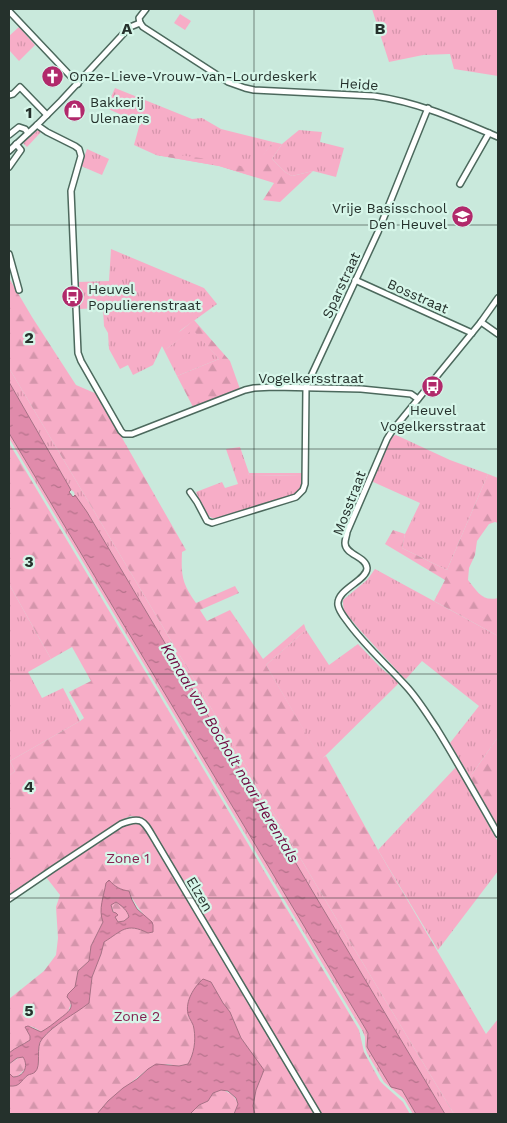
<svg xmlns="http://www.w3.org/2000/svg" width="507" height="1123" viewBox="0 0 507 1123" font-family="'Work Sans',sans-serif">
<defs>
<pattern id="grass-tufts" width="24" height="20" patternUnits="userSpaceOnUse" patternTransform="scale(1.25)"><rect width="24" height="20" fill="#f7adc7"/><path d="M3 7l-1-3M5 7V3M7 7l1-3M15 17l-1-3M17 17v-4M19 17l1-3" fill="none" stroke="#d495ab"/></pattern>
<pattern id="forest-firs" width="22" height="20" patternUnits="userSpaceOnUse" patternTransform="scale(1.25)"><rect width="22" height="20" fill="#f7adc7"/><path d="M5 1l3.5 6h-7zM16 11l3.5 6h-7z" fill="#d495ab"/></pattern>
<pattern id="water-ripples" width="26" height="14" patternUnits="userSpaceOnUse" patternTransform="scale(1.25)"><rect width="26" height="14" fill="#e08bab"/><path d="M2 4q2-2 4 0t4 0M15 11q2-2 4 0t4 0" fill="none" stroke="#b5728b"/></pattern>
</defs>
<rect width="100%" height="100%" fill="#c9e9dc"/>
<g fill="url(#grass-tufts)">
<path d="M 372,9 L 498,9 L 498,76 L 454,69 L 450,54 L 423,55 L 389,62 Z"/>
<path d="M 19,27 L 35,45 L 19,61 L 9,50 L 9,36 Z"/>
<path d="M 115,88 L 192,119 L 202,118 L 221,129 L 273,142 L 249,175 L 219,166 L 156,155 L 134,145 L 140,123 L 106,108 Z"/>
<path d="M 38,130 L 41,132 L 27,147 L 23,143 Z"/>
<path d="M 299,130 L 322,132 L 320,142 L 344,148 L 336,177 L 313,171 L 292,176 L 285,172 L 272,159 L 282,144 Z"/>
<path d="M 87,149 L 109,159 L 102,175 L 81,166 Z"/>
<path d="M 111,249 L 204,288 L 217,304 L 181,330 L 166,349 L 193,329 L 219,359 L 177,376 L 162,346 L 153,365 L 133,375 L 128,365 L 120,369 L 109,349 L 108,333 L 104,326 L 103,308 L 79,309 L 78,282 L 109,281 Z"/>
<path d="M 9,368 L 352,945 L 454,1114 L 445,1114 L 87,512 L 75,496 L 74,492 L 71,490 L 9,382 Z"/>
<path d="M 9,433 L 368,1033 L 367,1047 L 402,1090 L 416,1114 L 413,1114 L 404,1099 L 384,1082 L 367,1053 L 365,1046 L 365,1037 L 362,1030 L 9,438 Z"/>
<path d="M 396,435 L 450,460 L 488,474 L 447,570 L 402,548 L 405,534 L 420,503 L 371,481 L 388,443 L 391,437 Z"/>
<path d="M 240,447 L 249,473 L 248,475 L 302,476 C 301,487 301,491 290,496 L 219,518 C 204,521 201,503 196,492 L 222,482 L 225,488 L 238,484 L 226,449 Z"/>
<path d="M 375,569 L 498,636 L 498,737 L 470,777 L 450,743 L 479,706 L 422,661 L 406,679 L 404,678 L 359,629 L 344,611 L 343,604 L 343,600 L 367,580 Z"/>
<path d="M 9,584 L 51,659 L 28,672 L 42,698 L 63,688 L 80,721 L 10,761 L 15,771 L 9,776 Z"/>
<path d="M 306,630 L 329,665 L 358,644 L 381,668 L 399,683 L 321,760 L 266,665 Z"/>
<path d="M 456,767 L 498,842 L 498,871 L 438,950 L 378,850 Z"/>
</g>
<g fill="url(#forest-firs)">
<path d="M 273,142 L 282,144 L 272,159 L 285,172 L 292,176 L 313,171 L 280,202 L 263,200 L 274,183 L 219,166 L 156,155 L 157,152 L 222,161 L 252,169 Z"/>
<path d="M 9,278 L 32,317 L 76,385 L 97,394 L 186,550 L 182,552 C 181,576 182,583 196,603 L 235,586 L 239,593 L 200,610 L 207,621 L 230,610 L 263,659 L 304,624 L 306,630 L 266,665 L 321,759 L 326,756 L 378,850 L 486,1034 L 498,1019 L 498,1114 L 454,1114 L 352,945 L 9,368 Z"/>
<path d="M 194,320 L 230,361 L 240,389 L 193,407 L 177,376 L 219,359 L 193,330 L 166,349 L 162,346 Z"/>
<path d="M 9,443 L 359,1030 L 364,1052 L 380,1081 L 385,1086 L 403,1102 L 410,1114 L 321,1114 L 144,819 L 131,816 L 123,819 L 9,896 L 9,776 L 15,771 L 10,761 L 80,721 L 84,718 L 69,692 L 91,681 L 72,647 L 51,659 L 9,584 Z"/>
<path d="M 249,473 L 302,473 L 302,476 L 248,475 Z"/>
<path d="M 488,474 L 498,478 L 498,523 L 495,522 L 489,524 L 477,541 L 475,555 L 469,568 L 468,580 C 477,591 482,602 498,598 L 498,636 L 434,601 L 445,580 L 385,544 L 393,530 L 405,534 L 402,548 L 447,570 Z"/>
<path d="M 498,737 L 498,828 L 470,777 Z"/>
<path d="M 133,821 L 140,823 L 145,830 L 315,1114 L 255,1114 L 253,1106 L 256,1090 L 264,1070 L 241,1038 L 230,1012 L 223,1003 L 211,982 L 188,1016 C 190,1019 193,1023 194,1027 C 197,1039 194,1055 188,1064 L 179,1066 L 167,1064 L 148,1069 L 108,1101 L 97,1114 L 9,1114 L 9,1086 C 18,1087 22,1080 28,1075 C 31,1073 35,1073 37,1068 C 41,1060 36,1047 42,1039 C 55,1024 74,1014 89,1003 L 92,977 L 101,954 L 103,942 C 122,931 126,922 148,933 L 153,932 L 153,925 C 143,913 135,906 129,891 L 123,890 L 113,885 L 105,887 L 106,890 L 103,895 L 103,922 L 91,946 L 89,961 L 78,971 L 75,987 L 68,994 L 71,1003 L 68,1012 L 55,1023 L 41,1032 C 36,1028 31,1025 25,1027 L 30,1036 L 30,1040 C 23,1045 16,1047 9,1053 L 9,999 L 44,971 L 56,955 L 58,938 L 56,907 L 60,895 L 46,877 L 123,826 Z"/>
<path d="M 116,902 C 121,905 128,911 129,917 L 124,921 L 117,922 L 111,904 Z"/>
<path d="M 20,1057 L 23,1057 L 26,1061 L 25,1069 L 18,1076 L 13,1077 L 9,1073 L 9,1064 Z"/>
<path d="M 221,1090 C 230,1092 235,1096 238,1104 L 234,1113 L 235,1114 L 190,1114 L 199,1105 L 208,1101 L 213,1093 Z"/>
</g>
<path fill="#f7adc7" d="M 180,14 L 191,21 L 185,30 L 174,23 Z"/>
<g fill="url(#water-ripples)" stroke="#a87085" fill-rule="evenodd">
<path d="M 9,382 L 71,490 L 69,492 L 73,497 L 75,495 L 87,512 L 445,1114 L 416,1114 L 402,1090 L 391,1087 L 367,1047 L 368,1033 L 9,433 Z"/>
<path d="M 109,880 C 115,887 121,890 129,891 L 132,900 L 137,909 L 152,922 L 153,925 L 153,932 L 148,933 C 126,922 122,931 104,942 L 101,954 L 92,977 L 89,1003 C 74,1015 54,1024 42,1039 C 35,1047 42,1066 35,1072 C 33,1074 30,1074 28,1075 C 20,1081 21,1087 9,1086 L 9,1073 L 13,1077 C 24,1077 29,1066 23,1057 L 17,1058 L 9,1064 L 9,1053 C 16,1047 23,1045 30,1040 L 30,1036 L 25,1027 L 28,1026 L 41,1032 C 48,1028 53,1024 58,1020 C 65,1014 78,1008 67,997 L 68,994 L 75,987 L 78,971 L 89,961 L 91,946 L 103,922 C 98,909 104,896 106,883 ZM 116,902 C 121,905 128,911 129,917 L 124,921 L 118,922 L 115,917 L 118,915 L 116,913 L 113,912 L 111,905 Z"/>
<path d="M 203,979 L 211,982 L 223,1003 L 230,1012 L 241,1038 L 264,1070 L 256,1090 L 253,1106 L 255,1114 L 234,1114 L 238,1104 L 236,1098 L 228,1091 L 221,1090 L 213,1093 L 208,1101 L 199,1105 L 190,1114 L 97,1114 L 108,1101 L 123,1088 L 137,1079 L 148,1069 L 156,1064 L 179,1066 L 188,1064 C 194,1054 196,1041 194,1029 C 194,1024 189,1019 188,1014 C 185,1001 194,987 203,979 Z"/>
</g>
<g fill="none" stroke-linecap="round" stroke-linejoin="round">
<defs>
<g id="minor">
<path d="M 9,11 L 78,84"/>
<path d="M 140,23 L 143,27 L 228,82 L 245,88 L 254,90 L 374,96 C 418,102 458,120 498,137"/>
<path d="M 140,23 L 139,18 L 146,9"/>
<path d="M 9,95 L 13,94 L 20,87 L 47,115"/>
<path d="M 37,125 L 47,132 L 75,146 L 79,149 L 81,156 L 71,191 L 78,353 L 81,361 L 121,431 L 124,434 L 132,434 L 245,390 L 254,388 L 274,387 L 361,389 L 411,394 L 418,399"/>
<path d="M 9,135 L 19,127 L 25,129 L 28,133"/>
<path d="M 9,151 L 37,125 L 61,101 L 125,32 L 130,27 L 140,23"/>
<path d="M 9,167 L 21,150 L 16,144"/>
<path d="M 460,184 L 489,133"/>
<path d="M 9,254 L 19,290"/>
<path d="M 355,280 L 472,333"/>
<path d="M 498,298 L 481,322 L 392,431 L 387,439 L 347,532 C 347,535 345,539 345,543 C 345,555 366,556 367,568 C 367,581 336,589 338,605 C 339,611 344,617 347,621 C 364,645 386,664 406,686 C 418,699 427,714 437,729 C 458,763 478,799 498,834"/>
<path d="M 481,322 L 498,334"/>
<path d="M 190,492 L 197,502 L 207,521 L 212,523 L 296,497 L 303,490 L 305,484 L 306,387 L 378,232 L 428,108"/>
<path d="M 9,899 L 53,869 L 121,824 C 143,815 144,822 155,840 L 318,1114"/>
</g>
</defs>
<use href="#minor" stroke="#4c695d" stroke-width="8"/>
<use href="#minor" stroke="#fff" stroke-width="5"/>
</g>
<path fill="none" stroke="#25312c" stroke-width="1" stroke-opacity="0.55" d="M 254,9 L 254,1114M 9,225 L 498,225M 9,449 L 498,449M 9,674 L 498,674M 9,898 L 498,898"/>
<defs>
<symbol id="church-disc" viewBox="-11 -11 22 22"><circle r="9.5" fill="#b1296b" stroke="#d6f6e9"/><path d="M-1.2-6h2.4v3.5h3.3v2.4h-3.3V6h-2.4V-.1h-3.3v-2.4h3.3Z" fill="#fff"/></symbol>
<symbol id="shop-disc" viewBox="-11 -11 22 22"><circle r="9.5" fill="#b1296b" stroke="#d6f6e9"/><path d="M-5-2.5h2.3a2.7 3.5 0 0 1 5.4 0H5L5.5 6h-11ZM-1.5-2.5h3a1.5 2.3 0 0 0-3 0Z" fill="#fff"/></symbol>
<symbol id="school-disc" viewBox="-11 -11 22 22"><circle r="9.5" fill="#b1296b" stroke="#d6f6e9"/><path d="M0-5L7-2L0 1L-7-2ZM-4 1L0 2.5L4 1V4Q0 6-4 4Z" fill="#fff"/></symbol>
<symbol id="bus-disc" viewBox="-11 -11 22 22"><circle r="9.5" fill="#b1296b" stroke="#d6f6e9"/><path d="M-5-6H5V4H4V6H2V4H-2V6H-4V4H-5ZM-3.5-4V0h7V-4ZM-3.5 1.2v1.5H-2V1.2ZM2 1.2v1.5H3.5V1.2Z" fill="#fff"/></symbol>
</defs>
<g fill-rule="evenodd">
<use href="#church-disc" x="40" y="64" width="25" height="25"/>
<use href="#shop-disc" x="62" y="98" width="25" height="25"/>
<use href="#school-disc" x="450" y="204" width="25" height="25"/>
<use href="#bus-disc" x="60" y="284" width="25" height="25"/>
<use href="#bus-disc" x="420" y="374" width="25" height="25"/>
</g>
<g text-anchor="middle" stroke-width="4.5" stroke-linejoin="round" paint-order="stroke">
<g font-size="14" fill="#25312c" stroke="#d6f6e9" text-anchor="start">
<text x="69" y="81">Onze-Lieve-Vrouw-van-Lourdeskerk</text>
<text x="90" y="107">Bakkerij<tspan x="90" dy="16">Ulenaers</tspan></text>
<text x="447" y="213" text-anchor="end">Vrije Basisschool<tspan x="447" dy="16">Den Heuvel</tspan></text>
<text x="88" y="294">Heuvel<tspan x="88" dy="16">Populierenstraat</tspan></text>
<text x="433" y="415" text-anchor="middle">Heuvel<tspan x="433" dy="16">Vogelkersstraat</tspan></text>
</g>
<g font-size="14" fill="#25312c" stroke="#d6f6e9">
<text transform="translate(359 84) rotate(4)" y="5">Heide</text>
<text transform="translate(341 285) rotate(-65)" y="5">Sparstraat</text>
<text transform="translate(418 296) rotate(24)" y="5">Bosstraat</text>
<text x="311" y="383">Vogelkersstraat</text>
<text transform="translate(349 503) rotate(-69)" y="5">Mosstraat</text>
<text transform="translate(200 894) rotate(59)" y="5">Elzen</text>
</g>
<g font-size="14" fill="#831f4f" stroke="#d6f6e9">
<text x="128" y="863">Zone 1</text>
<text x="137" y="1021">Zone 2</text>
</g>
<g font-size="15" font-style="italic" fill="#6e053e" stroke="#d6f6e9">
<text transform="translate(230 753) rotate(59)" y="5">Kanaal van Bocholt naar Herentals</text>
</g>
</g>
<g font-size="16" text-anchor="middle" font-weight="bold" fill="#25312c" stroke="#d6f6e9" stroke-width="4.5" stroke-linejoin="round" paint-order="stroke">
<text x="127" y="34">A</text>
<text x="380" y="34">B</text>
<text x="29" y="118">1</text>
<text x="29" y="343">2</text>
<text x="29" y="567">3</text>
<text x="29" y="792">4</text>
<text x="29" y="1016">5</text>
</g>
<rect width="507" height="1123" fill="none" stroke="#25312c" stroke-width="20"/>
</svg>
